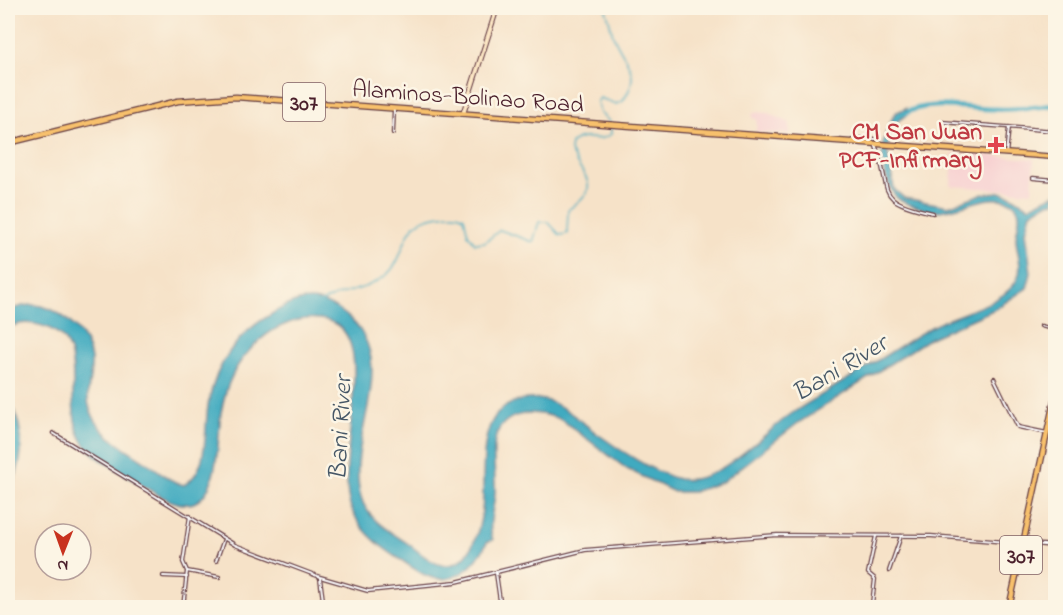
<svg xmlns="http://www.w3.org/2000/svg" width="1063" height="615" viewBox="0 0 1063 615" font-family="'Indie Flower',sans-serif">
<rect width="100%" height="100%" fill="#fcf5e5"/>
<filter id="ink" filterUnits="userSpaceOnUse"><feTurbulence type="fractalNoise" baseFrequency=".0167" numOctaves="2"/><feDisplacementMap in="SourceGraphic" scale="12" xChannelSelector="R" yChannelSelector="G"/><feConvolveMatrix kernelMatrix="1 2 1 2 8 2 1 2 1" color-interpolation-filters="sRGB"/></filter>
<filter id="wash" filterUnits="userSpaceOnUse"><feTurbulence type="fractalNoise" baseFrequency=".008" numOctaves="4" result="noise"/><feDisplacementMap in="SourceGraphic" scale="24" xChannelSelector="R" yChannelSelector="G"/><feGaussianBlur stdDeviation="1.35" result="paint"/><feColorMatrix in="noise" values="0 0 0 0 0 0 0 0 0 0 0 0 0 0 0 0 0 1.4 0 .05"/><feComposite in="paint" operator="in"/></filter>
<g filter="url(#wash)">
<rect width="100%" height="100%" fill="#f6e2c8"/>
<g fill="#f7cfd0">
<path d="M 753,112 L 768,113 L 790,123 L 790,134 L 756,132 L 757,119 L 752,118 Z"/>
<path d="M 953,153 L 1034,159 L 1032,192 L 951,186 Z"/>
</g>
<g fill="#40aac0" stroke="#456476" stroke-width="1.5">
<path d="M 906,108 L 909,113 L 895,123 L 887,149 L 894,189 L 904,198 L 948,206 L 982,194 L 1000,192 L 1012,196 L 1029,207 L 1055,194 L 1055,202 L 1047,203 L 1031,213 L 1026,231 L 1031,273 L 1027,288 L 995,309 L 930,338 L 798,423 L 722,482 L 693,492 L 674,492 L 627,469 L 562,420 C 534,408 497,410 494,447 C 493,463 496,478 495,494 C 494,508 487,527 493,540 L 487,542 C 477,565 455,587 427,576 C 418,572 409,565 401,560 C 380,547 360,531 351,508 C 334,463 376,350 337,325 C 321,315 300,318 284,325 C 261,334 238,359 229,383 C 225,392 223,403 221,413 C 217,440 221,518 174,502 C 155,496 118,470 100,459 C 44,421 103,345 43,326 C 31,322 19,322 8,328 L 8,310 C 16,308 25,304 34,305 C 60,307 87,333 91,359 C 93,376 84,393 90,409 C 100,437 127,448 149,464 C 161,472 170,482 184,485 C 211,469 203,427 209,400 C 217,363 237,334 270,315 C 281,308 294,300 308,300 C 321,299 336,307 346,315 C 404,362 344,438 361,497 C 367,519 389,531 407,543 C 416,549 430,563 442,565 C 475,569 483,517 483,494 C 484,461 478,412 518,401 C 553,391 574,417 599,435 C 618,449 656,474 679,479 C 718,486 762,434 791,414 C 807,403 825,393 841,383 C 872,365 902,344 933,326 C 957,312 1007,305 1018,277 C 1023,264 1016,251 1016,237 C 1017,227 1023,213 1015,205 C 996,187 956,213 934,211 C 929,211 923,209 918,207 C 897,202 892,196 886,176 C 878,148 883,138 895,113 Z"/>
<path d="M 8,395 C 20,419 26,445 17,472 C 14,482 9,493 8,503 Z"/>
</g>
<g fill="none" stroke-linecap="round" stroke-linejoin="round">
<path stroke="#40aac0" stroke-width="1.5" d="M 320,303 C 340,291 364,292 385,276 C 412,254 395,220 441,215 C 450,214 456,212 464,217 L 468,234 L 475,243 L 485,242 L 500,230 L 533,242 L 539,222 L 548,222 L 560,235 L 567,234 L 568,210 C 604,184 584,181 570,151 L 571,144 C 583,131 599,145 611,134 L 610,122 L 600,113 L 597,102 L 600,98 L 616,104 L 623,101 C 644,70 623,62 613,35 C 610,25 609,17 605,8"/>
<path stroke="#40aac0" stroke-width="5" d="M 903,114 C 929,99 966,109 995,109 C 1015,110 1035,107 1056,105"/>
</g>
</g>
<g filter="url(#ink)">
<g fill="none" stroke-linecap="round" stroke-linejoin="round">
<defs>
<g id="minor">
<path d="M 942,122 L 1056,131"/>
<path d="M 393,133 L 394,109"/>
<path d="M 851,141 L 856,138 L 876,139"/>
<path d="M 875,144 C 894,192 871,200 933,213"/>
<path d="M 1006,154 L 1009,127"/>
<path d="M 1033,178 L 1056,180"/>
<path d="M 1041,326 L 1056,330"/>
<path d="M 994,378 L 1018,427 L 1047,433"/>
<path d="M 53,433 L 235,545 L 320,577 L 368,591 L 456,582 L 585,550 L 777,535 L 931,536 L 1056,546"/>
<path d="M 190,516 L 183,562 L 187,571 L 219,577"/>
<path d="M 876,536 L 868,573 L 875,579 L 872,604 L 882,608"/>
<path d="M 216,561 L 224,539"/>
<path d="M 889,571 L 901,536"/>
<path d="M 496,573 L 501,608"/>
<path d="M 163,576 L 187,577"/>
<path d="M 320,578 L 324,608"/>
<path d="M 947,606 L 955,608"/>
<path d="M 137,608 L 155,608"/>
<path d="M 183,608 L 187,571"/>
</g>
<path id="secondary" d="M 463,114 L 497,8"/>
<g id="primary">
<path d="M 8,143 L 178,101 L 236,97 L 1056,157"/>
<path d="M 1009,608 L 1056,392"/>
</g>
</defs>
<use href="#minor" stroke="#643c43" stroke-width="4.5"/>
<use href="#secondary" stroke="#643c43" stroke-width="6"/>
<use href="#primary" stroke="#643c43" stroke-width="7"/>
<use href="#minor" stroke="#fff" stroke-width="2"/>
<use href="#secondary" stroke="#fce6c4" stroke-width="4"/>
<use href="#primary" stroke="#f7c06c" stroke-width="4.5"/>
</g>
</g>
<path fill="#e0444e" stroke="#fcf5e5" stroke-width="2" d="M993 136h6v6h6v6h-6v6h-6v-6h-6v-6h6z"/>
<g text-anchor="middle" stroke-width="5" stroke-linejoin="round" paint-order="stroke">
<g fill="#fcf5e5" stroke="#7f5f63" stroke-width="1.5">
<rect x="283" y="83" width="42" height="38" rx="4.5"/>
<rect x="1000" y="536" width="42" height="38" rx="4.5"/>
</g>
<g font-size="22" font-weight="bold" fill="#4a1f2b">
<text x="304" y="110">307</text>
<text x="1021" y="563">307</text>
</g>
<g font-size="24" fill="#4a1f2b" stroke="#fcf5e5">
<text transform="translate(468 96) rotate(4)" y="8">Alaminos-Bolinao Road</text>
</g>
<g font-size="24" font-weight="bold" fill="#be3a42" stroke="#fcf5e5" text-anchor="end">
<text x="982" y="139">CM San Juan<tspan x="982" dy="28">PCF-Infirmary</tspan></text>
</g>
<g font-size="26" font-style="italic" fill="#465767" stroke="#fcf5e5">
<text transform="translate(839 367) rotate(-31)" y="9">Bani River</text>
<text transform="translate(339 428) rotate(-87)" y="9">Bani River</text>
</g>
</g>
<rect width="1063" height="615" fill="none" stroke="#fcf5e5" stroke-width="30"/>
<g transform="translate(63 552) rotate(181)"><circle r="28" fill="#fcf5e5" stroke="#b59f9b" stroke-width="1.5"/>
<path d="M0-4.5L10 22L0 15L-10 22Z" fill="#c8321e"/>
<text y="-9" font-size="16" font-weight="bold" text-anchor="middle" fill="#4a1f2b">N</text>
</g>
</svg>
